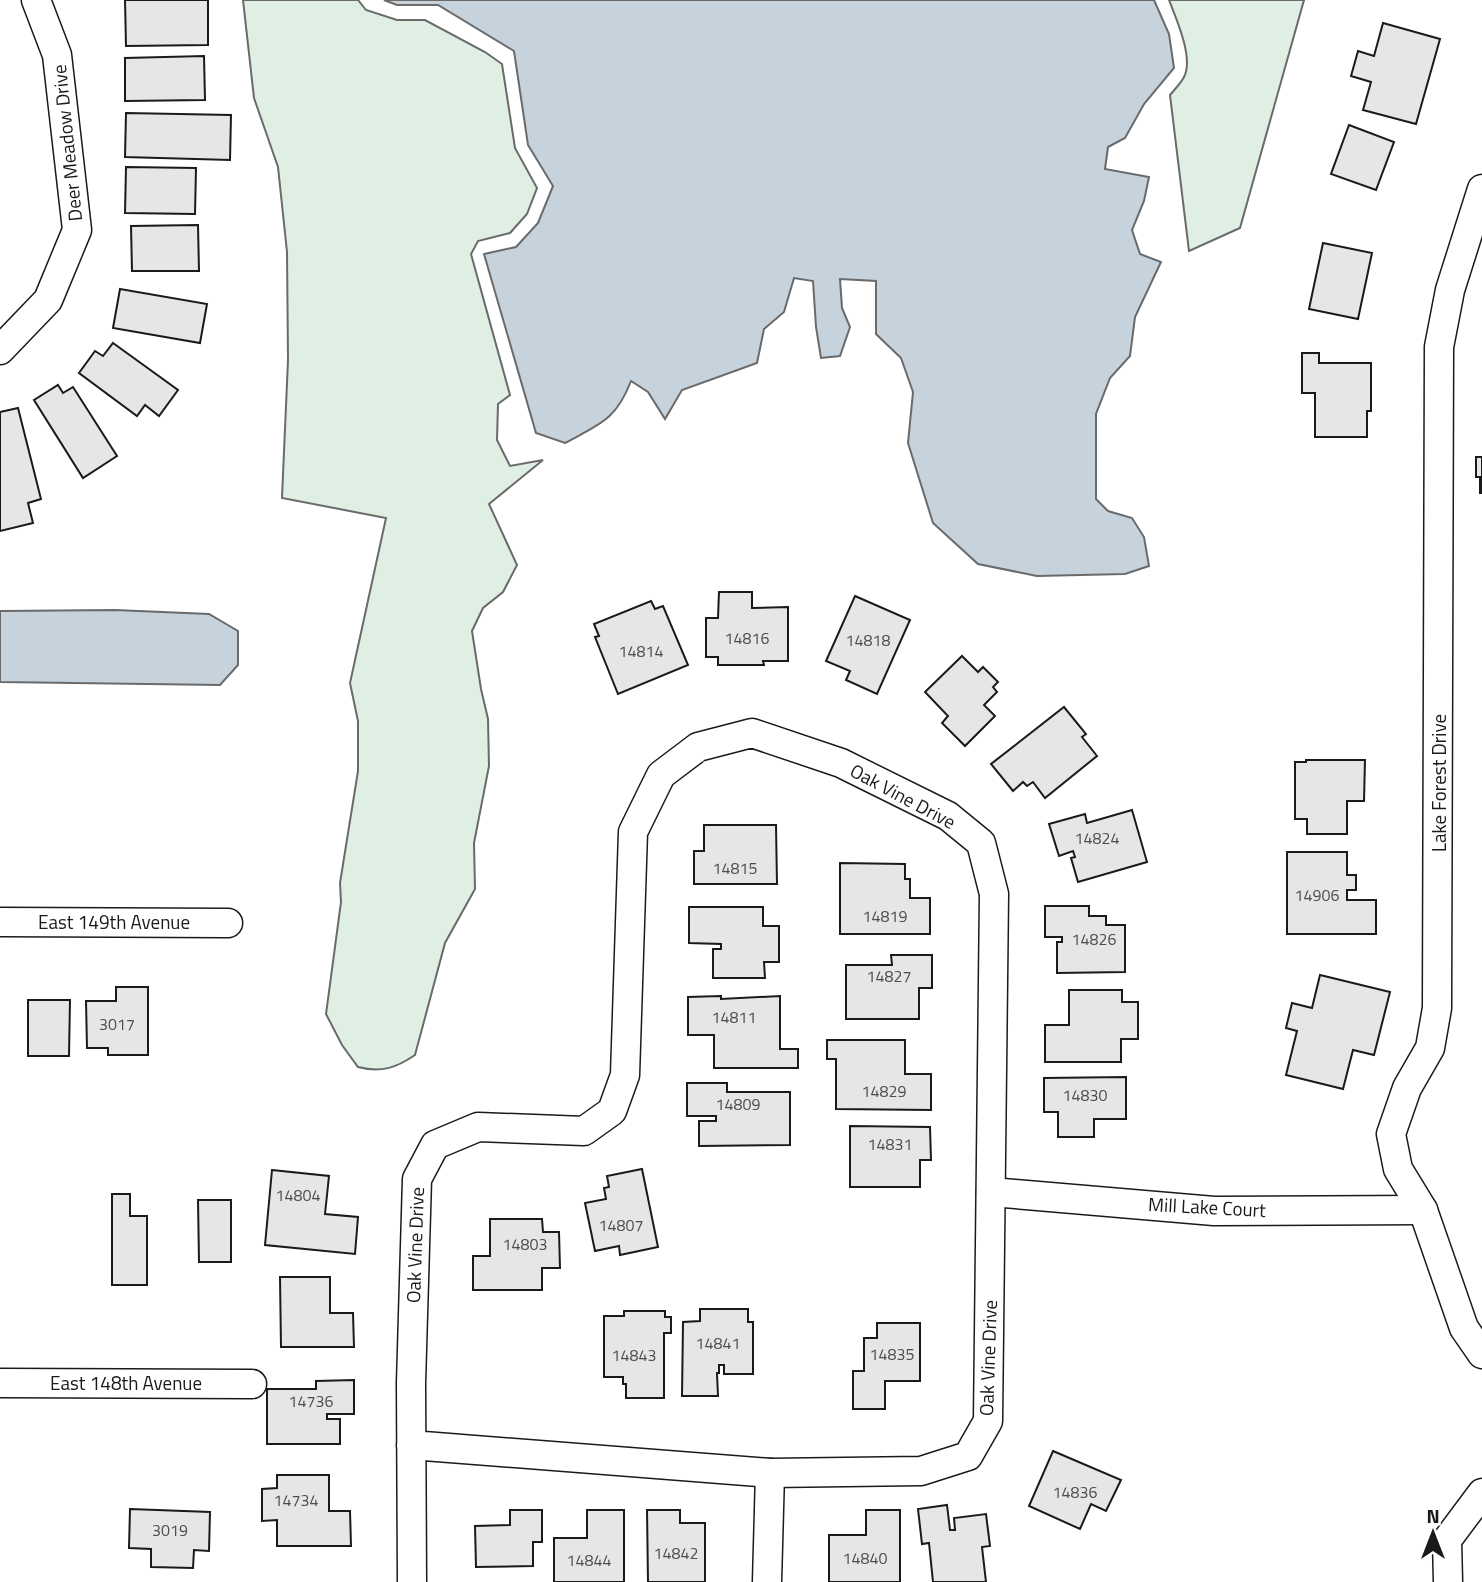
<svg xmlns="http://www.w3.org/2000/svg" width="1482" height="1582" viewBox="0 0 1482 1582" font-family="'Titillium Web',sans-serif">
<rect width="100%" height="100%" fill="#fff"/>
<g fill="#e0efe3" stroke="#6a6a6a" stroke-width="2">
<path d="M 243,0 L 358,0 L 366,10 L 397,20 L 425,20 L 485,52 L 502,64 L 515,148 L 537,188 L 527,214 L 510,233 L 478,241 L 471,254 L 510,395 L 498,404 L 497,440 L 510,466 L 543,460 L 489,504 L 517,565 L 503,592 L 483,608 L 472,631 L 481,689 L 488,719 L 489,766 L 474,843 L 475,889 L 445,943 L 415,1055 C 396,1068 381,1073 358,1067 L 342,1045 L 326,1014 L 341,902 L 340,883 L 358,771 L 358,721 L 350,683 L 386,518 L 282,498 L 288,360 L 287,252 L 278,167 L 254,98 Z"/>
<path d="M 1169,0 L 1304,0 L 1240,228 L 1189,251 L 1170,95 C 1175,89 1181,83 1184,77 C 1194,58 1176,18 1169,0 Z"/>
</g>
<g fill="#c6d2dc" stroke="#6a6a6a" stroke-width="2">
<path d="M 384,0 L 1154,0 L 1169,34 L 1174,68 L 1144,104 L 1125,138 L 1108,147 L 1105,169 L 1149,177 L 1144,201 L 1132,230 L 1140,254 L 1161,262 L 1135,317 L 1130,356 L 1110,378 L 1096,414 L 1096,499 L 1108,511 L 1132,518 L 1144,537 L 1149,566 L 1125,574 L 1037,576 L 978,564 L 933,523 L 908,443 L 913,392 L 901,358 L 876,334 L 876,281 L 840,279 L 842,308 L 850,327 L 840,356 L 821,358 L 816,327 L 813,281 L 794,278 L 784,312 L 764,329 L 757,363 L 682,390 L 665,419 L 648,392 L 631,381 C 616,420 600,424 565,443 L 536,433 L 484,254 L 516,247 L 538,223 L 553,186 L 528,145 L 514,51 L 438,5 L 397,5 Z"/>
<path d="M 115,610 L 209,614 L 238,631 L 238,665 L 220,685 L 0,682 L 0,611 Z"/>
</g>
<g fill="#e6e6e6" stroke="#1a1a1a" stroke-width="2">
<path d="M 125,0 L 208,0 L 208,45 L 126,46 Z"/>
<path d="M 1383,23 L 1440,39 L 1416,124 L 1363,110 L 1371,82 L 1351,76 L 1358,51 L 1374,56 Z"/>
<path d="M 204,56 L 205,100 L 125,101 L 125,58 Z"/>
<path d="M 126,113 L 231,115 L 230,160 L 125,157 Z"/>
<path d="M 1349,125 L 1394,142 L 1376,190 L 1331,174 Z"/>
<path d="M 126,167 L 196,168 L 195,214 L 125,213 Z"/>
<path d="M 198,225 L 199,271 L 132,271 L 131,226 Z"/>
<path d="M 1323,243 L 1372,253 L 1358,319 L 1309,309 Z"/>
<path d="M 120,289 L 207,304 L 200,343 L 113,328 Z"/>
<path d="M 113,343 L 178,390 L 159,416 L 145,405 L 137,416 L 79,373 L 95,351 L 103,356 Z"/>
<path d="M 1302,353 L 1319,353 L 1319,363 L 1371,363 L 1371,411 L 1367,411 L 1367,437 L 1315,437 L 1315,393 L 1302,393 Z"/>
<path d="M 58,385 L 63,393 L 73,387 L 117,456 L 83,478 L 34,400 Z"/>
<path d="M 18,408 L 41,499 L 28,503 L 33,523 L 0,531 L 0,412 Z"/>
<path d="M 1476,457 L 1482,457 L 1482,493 L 1480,493 L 1480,477 L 1476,477 Z"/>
<path d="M 719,592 L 752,592 L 752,608 L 788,607 L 788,661 L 763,661 L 764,665 L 718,665 L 718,657 L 706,657 L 706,618 L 718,618 Z"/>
<path d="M 855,596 L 910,620 L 877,694 L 846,680 L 850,671 L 826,661 Z"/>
<path d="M 651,601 L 655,609 L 663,606 L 688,665 L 618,694 L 595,637 L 599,636 L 594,624 Z"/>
<path d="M 962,656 L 978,672 L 983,667 L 998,682 L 993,687 L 997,692 L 984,705 L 995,716 L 965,746 L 942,723 L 948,716 L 925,692 Z"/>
<path d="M 1064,707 L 1086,734 L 1082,737 L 1097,756 L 1045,798 L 1033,782 L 1027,786 L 1023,782 L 1013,791 L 991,764 Z"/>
<path d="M 1306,760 L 1365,760 L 1364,801 L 1347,801 L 1347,834 L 1307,834 L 1307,819 L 1295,819 L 1295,762 L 1306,762 Z"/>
<path d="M 1132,810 L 1147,862 L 1078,882 L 1071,858 L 1075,857 L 1073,851 L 1059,856 L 1049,824 L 1085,814 L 1087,823 Z"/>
<path d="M 704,825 L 776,825 L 777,884 L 694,884 L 694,851 L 704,851 Z"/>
<path d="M 1287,852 L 1347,852 L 1347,875 L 1356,875 L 1356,890 L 1347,890 L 1347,900 L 1376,900 L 1376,934 L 1287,934 Z"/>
<path d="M 840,863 L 905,864 L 905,879 L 910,879 L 910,898 L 930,898 L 930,934 L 840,934 Z"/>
<path d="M 1045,906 L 1089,906 L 1089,916 L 1106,916 L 1106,925 L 1125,925 L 1125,972 L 1057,973 L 1057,942 L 1062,942 L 1062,937 L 1045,937 Z"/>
<path d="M 689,907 L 763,907 L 763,926 L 779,926 L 779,962 L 764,962 L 765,978 L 713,978 L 713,949 L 721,949 L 721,944 L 689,943 Z"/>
<path d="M 891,955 L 932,955 L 932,988 L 919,988 L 919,1019 L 846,1019 L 846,965 L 892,965 Z"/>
<path d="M 1320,975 L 1390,992 L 1374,1055 L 1353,1050 L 1343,1089 L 1286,1075 L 1297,1031 L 1286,1028 L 1292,1003 L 1312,1008 Z"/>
<path d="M 116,987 L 148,987 L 148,1055 L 108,1055 L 108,1048 L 87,1048 L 86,1001 L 116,1001 Z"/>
<path d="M 1069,990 L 1122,990 L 1122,1002 L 1138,1002 L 1138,1039 L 1121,1039 L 1121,1062 L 1045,1062 L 1045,1025 L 1069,1025 Z"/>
<path d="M 721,996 L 721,999 L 780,996 L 780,1049 L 798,1049 L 798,1068 L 714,1068 L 714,1035 L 688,1035 L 688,997 Z"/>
<path d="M 28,1000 L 70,1000 L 69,1056 L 28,1056 Z"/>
<path d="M 827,1040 L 905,1040 L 905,1074 L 931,1074 L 931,1110 L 836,1109 L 836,1059 L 827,1059 Z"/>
<path d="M 1126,1077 L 1126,1119 L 1094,1119 L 1094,1137 L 1058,1137 L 1058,1112 L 1044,1112 L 1044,1078 Z"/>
<path d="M 687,1083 L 727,1083 L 727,1092 L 790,1092 L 790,1145 L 699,1146 L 699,1121 L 716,1121 L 716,1116 L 687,1116 Z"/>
<path d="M 850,1126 L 930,1127 L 931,1160 L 920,1160 L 920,1187 L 850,1187 Z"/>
<path d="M 642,1169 L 658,1247 L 620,1255 L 619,1246 L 595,1251 L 585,1203 L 606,1199 L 604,1188 L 609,1187 L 607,1176 Z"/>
<path d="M 272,1170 L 329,1176 L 325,1214 L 358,1217 L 355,1254 L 265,1245 Z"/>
<path d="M 112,1194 L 130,1194 L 130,1216 L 147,1216 L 147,1285 L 112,1285 Z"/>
<path d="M 198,1200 L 231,1200 L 231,1262 L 199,1262 Z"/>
<path d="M 490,1219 L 542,1219 L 543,1232 L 559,1232 L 560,1268 L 542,1268 L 542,1290 L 473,1290 L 473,1256 L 490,1256 Z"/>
<path d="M 280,1277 L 330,1277 L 330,1313 L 353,1313 L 354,1347 L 281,1347 Z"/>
<path d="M 700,1309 L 748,1309 L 748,1322 L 753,1322 L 753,1374 L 724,1374 L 724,1365 L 719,1365 L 719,1373 L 717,1373 L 718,1396 L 682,1396 L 683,1322 L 700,1321 Z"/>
<path d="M 624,1311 L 665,1311 L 665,1317 L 671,1317 L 671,1333 L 664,1333 L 664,1398 L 626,1398 L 626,1384 L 623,1384 L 623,1377 L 604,1377 L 604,1316 L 624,1316 Z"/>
<path d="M 877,1323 L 920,1323 L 920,1381 L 885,1381 L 885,1409 L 853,1409 L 853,1371 L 864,1371 L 864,1338 L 877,1338 Z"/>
<path d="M 354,1380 L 354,1414 L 327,1414 L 327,1419 L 340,1419 L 340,1444 L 267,1444 L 267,1389 L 316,1389 L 316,1381 Z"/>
<path d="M 1053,1451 L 1121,1480 L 1106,1511 L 1091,1504 L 1080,1529 L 1029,1506 Z"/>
<path d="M 277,1475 L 329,1475 L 329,1511 L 350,1511 L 351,1546 L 277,1546 L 277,1520 L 262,1521 L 262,1489 L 277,1488 Z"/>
<path d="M 947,1505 L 950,1530 L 955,1530 L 954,1518 L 986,1514 L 990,1546 L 982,1547 L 986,1582 L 933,1582 L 929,1543 L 922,1544 L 918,1509 Z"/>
<path d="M 130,1509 L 210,1512 L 209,1551 L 194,1550 L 193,1568 L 151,1567 L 151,1549 L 129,1548 Z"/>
<path d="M 510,1510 L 542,1510 L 542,1542 L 533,1542 L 533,1566 L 476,1567 L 475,1526 L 510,1525 Z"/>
<path d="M 587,1510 L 624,1510 L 624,1582 L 554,1582 L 554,1538 L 587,1538 Z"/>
<path d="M 647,1510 L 680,1510 L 680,1523 L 705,1523 L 705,1582 L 648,1582 Z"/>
<path d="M 866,1510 L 900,1510 L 900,1582 L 829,1582 L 829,1535 L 866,1535 Z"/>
</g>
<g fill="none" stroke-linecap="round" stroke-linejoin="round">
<defs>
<g id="street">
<path d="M 1482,189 L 1450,290 L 1439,347 L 1437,1008 L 1430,1048 L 1407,1088 L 1391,1134 L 1398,1169 L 1423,1210 L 1464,1328 L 1482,1354"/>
<path d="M 0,350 L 48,300 L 77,230 L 57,55 L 36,0"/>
<path d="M 0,922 L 228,923"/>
<path d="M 991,1192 L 1214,1211 L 1423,1210"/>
<path d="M 0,1383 L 252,1384"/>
<path d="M 411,1445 L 770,1473 L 921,1471 L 968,1456 L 988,1421 L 994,894 L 981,843 L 948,816 L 841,763 L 752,733 L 698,747 L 661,775 L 633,832 L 625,1075 L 612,1111 L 584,1131 L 478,1127 L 435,1145 L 417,1179 L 411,1383 L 412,1582"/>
<path d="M 767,1582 L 770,1473"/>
<path d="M 1448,1582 L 1447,1540 L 1482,1493"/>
</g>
</defs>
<use href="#street" stroke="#1a1a1a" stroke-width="31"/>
<use href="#street" stroke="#fff" stroke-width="28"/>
</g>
<g text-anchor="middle" stroke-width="5" stroke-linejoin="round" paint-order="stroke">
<g font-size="16" fill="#4d4d4d">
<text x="747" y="644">14816</text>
<text x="868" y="646">14818</text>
<text x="641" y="657">14814</text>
<text x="1097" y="844">14824</text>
<text x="735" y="874">14815</text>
<text x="1317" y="901">14906</text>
<text x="885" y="922">14819</text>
<text x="1094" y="945">14826</text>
<text x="889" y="982">14827</text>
<text x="734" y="1023">14811</text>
<text x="117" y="1030">3017</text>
<text x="884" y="1097">14829</text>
<text x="1085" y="1101">14830</text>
<text x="738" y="1110">14809</text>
<text x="890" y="1150">14831</text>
<text x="298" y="1201">14804</text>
<text x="621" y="1231">14807</text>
<text x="525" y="1250">14803</text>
<text x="718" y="1349">14841</text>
<text x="892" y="1360">14835</text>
<text x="634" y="1361">14843</text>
<text x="311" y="1407">14736</text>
<text x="1075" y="1498">14836</text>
<text x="296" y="1506">14734</text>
<text x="170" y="1536">3019</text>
<text x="676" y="1559">14842</text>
<text x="865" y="1564">14840</text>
<text x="589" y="1566">14844</text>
</g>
<g font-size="19" fill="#1a1a1a" stroke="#fff">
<text transform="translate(67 143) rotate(-96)" y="7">Deer Meadow Drive</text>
<text transform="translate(1439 783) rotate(-90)" y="7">Lake Forest Drive</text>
<text transform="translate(903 796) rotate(28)" y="7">Oak Vine Drive</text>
<text x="114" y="929">East 149th Avenue</text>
<text transform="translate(1207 1207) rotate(3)" y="7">Mill Lake Court</text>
<text transform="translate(415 1245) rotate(-88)" y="7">Oak Vine Drive</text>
<text transform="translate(988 1358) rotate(-88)" y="7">Oak Vine Drive</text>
<text x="126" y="1390">East 148th Avenue</text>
</g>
</g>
<g transform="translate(1433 1533)" stroke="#ffffff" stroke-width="5" paint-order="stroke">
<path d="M0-5L12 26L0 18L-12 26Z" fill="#1a1a1a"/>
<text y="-10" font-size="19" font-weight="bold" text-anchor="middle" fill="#1a1a1a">N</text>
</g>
</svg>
